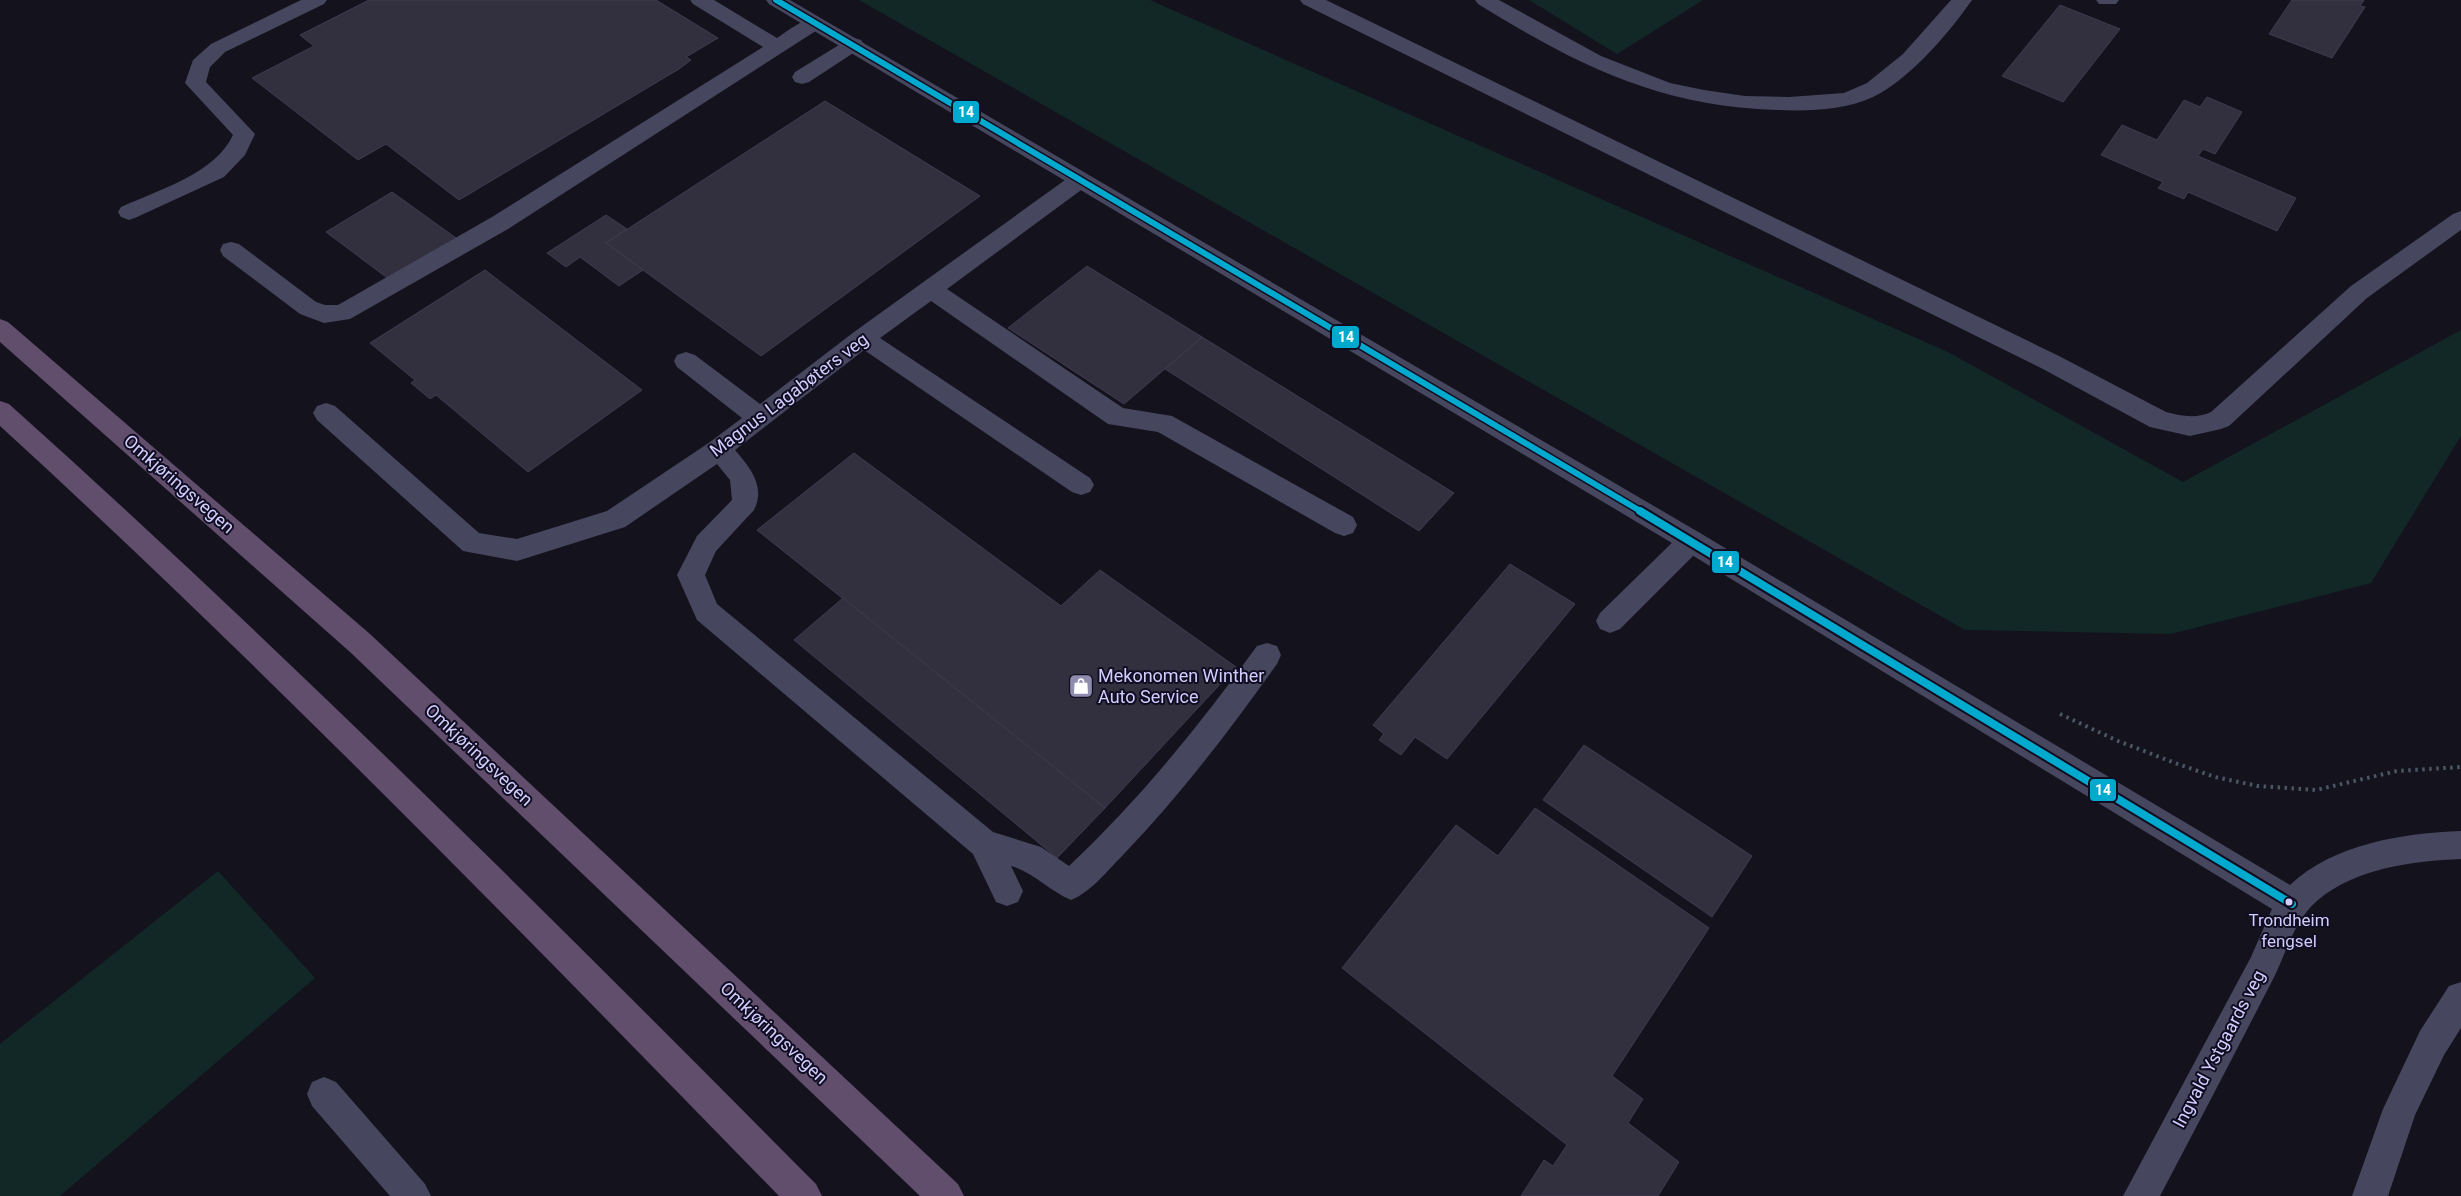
<svg xmlns="http://www.w3.org/2000/svg" width="2461" height="1196" viewBox="0 0 2461 1196" font-family="Roboto,sans-serif">
<rect width="100%" height="100%" fill="#14121d"/>
<g fill="#112827">
<path d="M 859,0 L 1150,0 L 1948,352 L 2183,482 L 2461,330 L 2461,436 L 2371,583 L 2171,634 L 1965,630 Z"/>
<path d="M 1529,0 L 1703,0 L 1617,54 Z"/>
<path d="M 218,871 L 315,978 L 60,1196 L 0,1196 L 0,1044 Z"/>
</g>
<g fill="#322f3f" stroke="#3f3c50">
<path d="M 369,0 L 656,0 L 718,38 L 686,57 L 691,60 L 679,69 L 459,200 L 386,144 L 358,160 L 252,78 L 314,46 L 300,35 Z"/>
<path d="M 2292,0 L 2364,0 L 2360,6 L 2365,7 L 2332,58 L 2269,34 Z"/>
<path d="M 2060,5 L 2120,29 L 2063,102 L 2002,76 Z"/>
<path d="M 2207,97 L 2242,112 L 2215,154 L 2203,149 L 2198,156 L 2296,198 L 2277,231 L 2188,192 L 2184,199 L 2158,188 L 2163,182 L 2101,155 L 2122,125 L 2157,140 L 2184,100 L 2200,107 Z"/>
<path d="M 825,101 L 980,196 L 761,356 L 606,243 Z"/>
<path d="M 392,192 L 456,238 L 390,280 L 326,232 Z"/>
<path d="M 606,215 L 627,229 L 606,243 L 643,270 L 619,286 L 580,257 L 566,267 L 547,253 Z"/>
<path d="M 1087,266 L 1202,337 L 1124,404 L 1008,328 Z"/>
<path d="M 485,270 L 642,390 L 528,472 L 436,395 L 430,399 L 411,383 L 415,380 L 370,343 Z"/>
<path d="M 1202,337 L 1454,493 L 1419,531 L 1165,369 Z"/>
<path d="M 854,453 L 1061,606 L 1100,570 L 1236,667 L 1105,808 L 757,530 Z"/>
<path d="M 1510,564 L 1575,604 L 1447,759 L 1415,737 L 1401,755 L 1379,740 L 1384,734 L 1373,725 Z"/>
<path d="M 843,598 L 1105,808 L 1057,858 L 794,640 Z"/>
<path d="M 1584,745 L 1752,856 L 1712,917 L 1543,800 Z"/>
<path d="M 1535,808 L 1709,928 L 1612,1076 L 1643,1099 L 1628,1123 L 1679,1162 L 1658,1196 L 1521,1196 L 1544,1160 L 1553,1166 L 1567,1145 L 1342,968 L 1456,825 L 1498,856 Z"/>
</g>
<g fill="none" stroke-linecap="round" stroke-linejoin="round">
<path stroke="#495864" stroke-width="4" stroke-dasharray="2.5 4.5" stroke-linecap="butt" d="M 2060,714 L 2118,741 L 2175,763 L 2215,777 L 2258,786 L 2316,790 L 2397,771 L 2461,767"/>
<g fill="#46465e" fill-rule="evenodd">
<path d="M 301,0 L 327,0 L 324,4 L 225,52 L 210,67 L 206,82 L 255,134 L 245,155 L 224,177 L 137,217 L 129,220 L 121,217 L 118,212 L 121,207 C 158,190 215,174 233,135 L 185,83 L 193,60 L 211,44 Z"/>
<path d="M 690,0 L 714,0 L 777,38 C 790,30 806,15 822,19 L 825,23 L 822,27 L 508,229 L 350,319 L 324,323 L 300,314 L 223,256 L 220,250 L 223,244 L 231,242 L 239,244 L 316,302 L 325,305 L 338,305 L 492,217 L 763,47 L 693,4 Z"/>
<path d="M 1300,0 L 1326,0 L 2059,356 L 2166,412 C 2181,416 2196,419 2211,412 L 2351,286 L 2453,214 L 2461,211 L 2461,230 L 2367,298 L 2229,426 L 2221,429 L 2190,436 L 2150,427 L 2041,368 L 1303,4 Z"/>
<path d="M 1475,0 L 1499,0 L 1601,56 L 1670,83 L 1704,90 L 1745,96 L 1789,97 L 1844,93 L 1867,83 L 1903,54 L 1951,0 L 1972,0 C 1949,33 1909,80 1873,97 C 1843,111 1808,111 1776,110 C 1658,106 1577,65 1478,4 Z"/>
<path d="M 2096,0 L 2119,0 L 2116,4 L 2099,4 Z"/>
<path d="M 854,38 L 861,40 L 864,44 L 861,48 L 809,82 L 802,84 L 795,82 L 792,77 L 795,72 L 847,40 Z"/>
<path d="M 1080,173 L 1088,175 L 1091,180 L 1088,185 L 947,289 L 1123,408 L 1172,416 L 1353,517 L 1357,525 L 1353,533 L 1344,536 L 1335,533 L 1158,432 L 1108,424 L 931,301 L 880,338 L 1090,478 L 1094,485 L 1090,492 L 1081,495 L 1072,492 L 864,350 L 735,450 C 750,467 766,487 754,510 L 716,551 L 705,575 L 717,604 L 993,832 L 1041,847 L 1069,866 C 1140,799 1200,725 1257,646 L 1267,643 L 1277,646 L 1281,655 L 1277,664 C 1229,731 1180,796 1122,856 C 1107,871 1091,892 1071,900 C 1049,891 1033,872 1011,866 L 1023,891 L 1018,902 L 1007,906 L 996,902 L 973,854 L 697,620 L 677,575 L 697,536 L 732,500 L 730,480 L 717,464 L 625,527 L 517,561 L 463,551 L 317,420 L 313,413 L 317,406 L 326,403 L 335,406 L 479,533 L 517,539 L 607,511 L 710,442 L 742,418 L 677,367 L 674,361 L 677,355 L 686,352 L 695,355 L 760,404 L 854,332 L 1072,175 Z"/>
<path d="M 1691,530 L 1700,533 L 1704,541 L 1700,549 L 1620,629 L 1610,633 L 1600,629 L 1596,621 L 1600,613 L 1682,533 Z"/>
<path d="M 2461,982 L 2461,1028 L 2444,1055 L 2415,1115 L 2388,1196 L 2352,1196 L 2383,1109 L 2420,1031 L 2449,986 Z"/>
<path d="M 324,1077 L 336,1082 L 425,1184 L 431,1196 L 390,1196 L 312,1106 L 307,1094 L 312,1082 Z"/>
</g>
<path fill="#46465e" fill-rule="evenodd" d="M 766,0 L 790,0 L 1700,533 L 2290,885 C 2333,844 2403,833 2461,831 L 2461,859 C 2413,861 2356,868 2318,900 C 2292,922 2286,956 2270,985 C 2234,1055 2197,1126 2160,1196 L 2123,1196 L 2251,957 L 2272,909 L 1682,549 L 769,4 Z"/>
<g fill="#604e6c" fill-rule="evenodd">
<path d="M 0,319 L 8,322 L 370,634 L 958,1184 L 964,1196 L 920,1196 L 350,652 L 0,342 Z"/>
<path d="M 0,401 L 9,404 C 288,654 552,918 816,1184 L 822,1196 L 779,1196 C 524,935 270,673 0,426 Z"/>
</g>
<defs>
<path id="bus-1-far1" d="M 776,0 L 1642,512"/>
<path id="bus-1" d="M 1640,511 L 2292,904"/>
</defs>
<use href="#bus-1-far1" stroke="#100d21" stroke-width="9"/>
<use href="#bus-1" stroke="#100d21" stroke-width="12"/>
<use href="#bus-1-far1" stroke="#00a9ce" stroke-width="6"/>
<use href="#bus-1" stroke="#00a9ce" stroke-width="8"/>
</g>
<defs>
<symbol id="shop-square" viewBox="-11 -11 22 22"><rect x="-9" y="-9" width="18" height="18" rx="4" fill="#8f8cb0" stroke="#100d21"/><path d="M-5-2.5h2.3a2.7 3.5 0 0 1 5.4 0H5L5.5 6h-11ZM-1.5-2.5h3a1.5 2.3 0 0 0-3 0Z" fill="#fff"/></symbol>
</defs>
<g fill-rule="evenodd">
<use href="#shop-square" x="1067" y="672" width="28" height="28"/>
</g>
<circle fill="#d1cdff" stroke="#100d21" stroke-width="2" cx="2289" cy="902" r="4.5"/>
<g text-anchor="middle" stroke-width="4" stroke-linejoin="round" paint-order="stroke">
<g font-size="17" fill="#d1cdff" stroke="#100d21">
<text x="2289" y="926">Trondheim<tspan x="2289" dy="21">fengsel</tspan></text>
</g>
<g font-size="18" fill="#d1cdff" stroke="#100d21">
<text transform="translate(789 395) rotate(-37)" y="6">Magnus Lagabøters veg</text>
<text transform="translate(179 484) rotate(41)" y="6">Omkjøringsvegen</text>
<text transform="translate(479 755) rotate(43)" y="6">Omkjøringsvegen</text>
<text transform="translate(774 1033) rotate(43)" y="6">Omkjøringsvegen</text>
<text transform="translate(2219 1049) rotate(-62)" y="6">Ingvald Ystgaards veg</text>
</g>
<g font-size="18" fill="#d1cdff" stroke="#100d21" text-anchor="start">
<text x="1098" y="682">Mekonomen Winther<tspan x="1098" dy="21">Auto Service</tspan></text>
</g>
</g>
<g stroke="#100d21" stroke-width="2">
<rect x="952" y="100" width="28" height="24" rx="5" fill="#00a9ce"/>
<rect x="1331" y="325" width="29" height="24" rx="5" fill="#00a9ce"/>
<rect x="1711" y="550" width="29" height="24" rx="5" fill="#00a9ce"/>
<rect x="2089" y="778" width="28" height="24" rx="5" fill="#00a9ce"/>
</g>
<g font-size="14" text-anchor="middle" font-weight="bold" fill="#fff">
<text x="966" y="117">14</text>
<text x="1346" y="342">14</text>
<text x="1725" y="567">14</text>
<text x="2103" y="795">14</text>
</g>
</svg>
